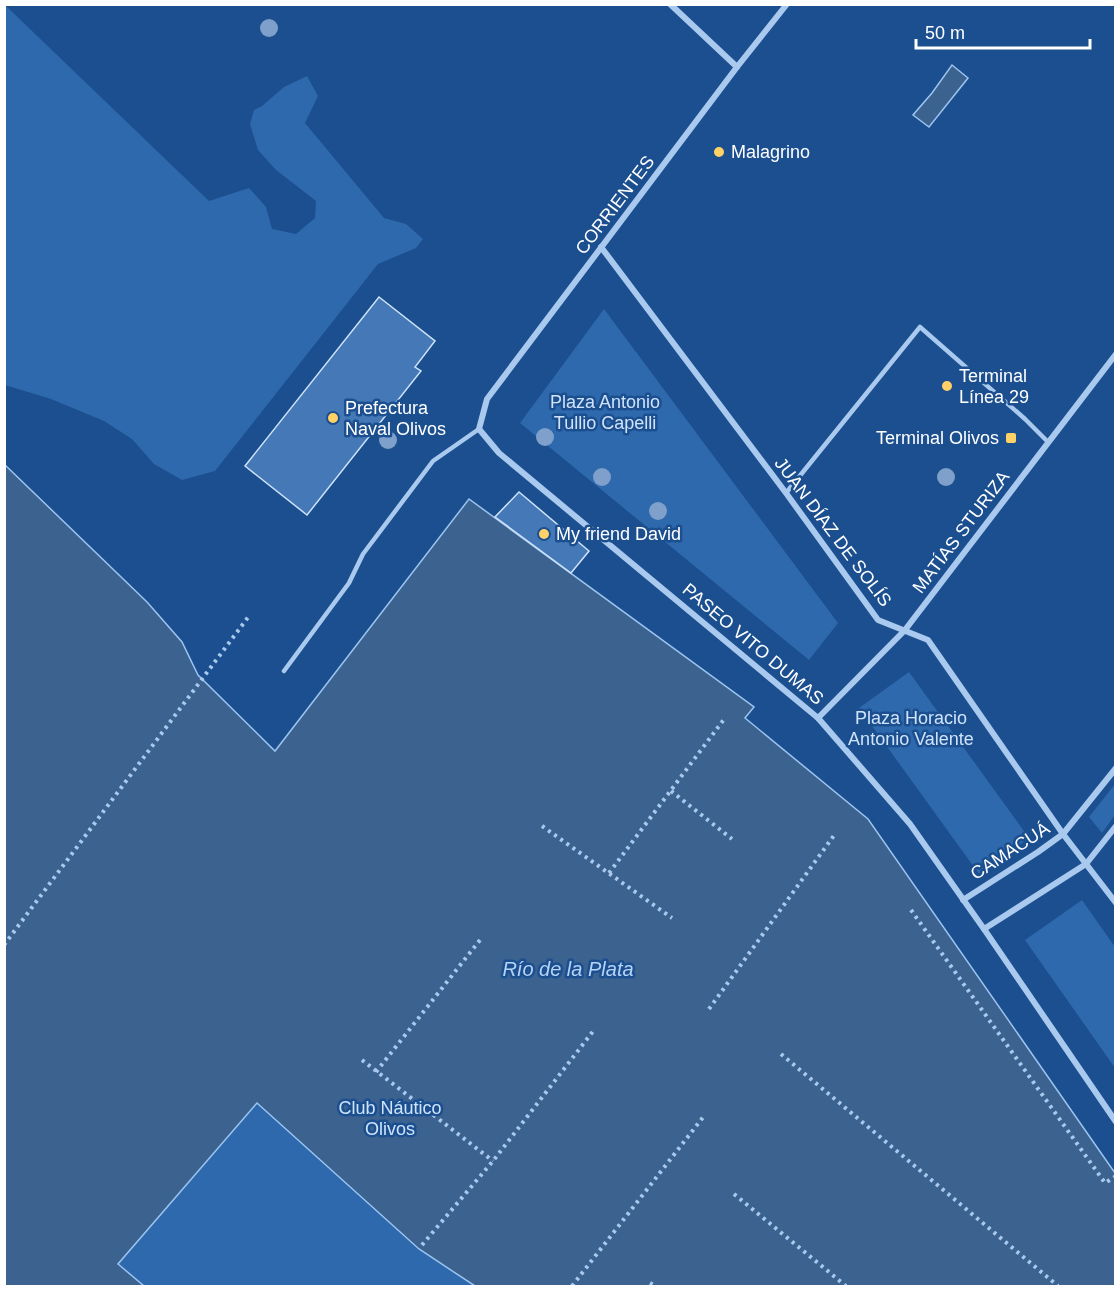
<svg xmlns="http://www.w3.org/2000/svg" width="1120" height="1291" viewBox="0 0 1120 1291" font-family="Helvetica,sans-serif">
<rect width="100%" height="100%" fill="#1b4f8f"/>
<g fill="#2e69ad">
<path d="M 5,5 L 209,201 L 249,188 L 266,207 L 272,229 L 296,234 L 315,218 L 316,201 L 276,170 L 258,150 L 250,124 L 254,110 L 262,106 L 284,87 L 307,76 L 318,96 L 305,123 L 384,218 L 406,224 L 423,239 L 416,248 L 378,264 L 215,471 L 182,480 L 154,464 L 132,439 L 104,421 L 51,399 L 5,385 Z"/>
<path d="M 604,309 L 838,623 L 809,660 L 520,423 Z"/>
<path d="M 909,672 L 1029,838 L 979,874 L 859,708 Z"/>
<path d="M 1115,784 L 1115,815 L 1102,833 L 1089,817 Z"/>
<path d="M 425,835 L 464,1279 L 475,1286 L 144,1286 L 118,1265 Z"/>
<path d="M 1082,900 L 1115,947 L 1115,1068 L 1025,940 Z"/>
</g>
<g fill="#3c6290" stroke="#9cc4f0" stroke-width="1.5">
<path d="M 952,65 L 968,78 L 929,127 L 913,115 L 932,93 Z"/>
<path d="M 4,464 L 147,602 L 182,642 L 198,675 L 275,751 L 469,499 L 754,707 L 745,718 L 868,819 L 1115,1173 L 1115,1286 L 475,1286 L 419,1249 L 257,1103 L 118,1264 L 144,1286 L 5,1286 Z"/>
</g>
<g fill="#4478b7" stroke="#cfe3fa" stroke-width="1.5">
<path d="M 379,297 L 435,341 L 415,367 L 421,371 L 307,515 L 245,466 Z"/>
<path d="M 519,492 L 589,551 L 571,573 L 495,517 Z"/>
</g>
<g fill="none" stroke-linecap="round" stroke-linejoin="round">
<g stroke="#a9c9ee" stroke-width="4" stroke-dasharray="3 4.5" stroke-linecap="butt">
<path d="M 671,791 L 732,839"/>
<path d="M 542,826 L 672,918"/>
<path d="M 609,873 L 725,718"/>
<path d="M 911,910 L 1105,1183 L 1116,1176"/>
<path d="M 4,945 L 249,616"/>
<path d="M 709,1009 L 835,834"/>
<path d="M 781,1054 L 1058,1286"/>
<path d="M 362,1060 L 493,1161"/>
<path d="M 376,1072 L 480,940"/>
<path d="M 734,1194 L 846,1286"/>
<path d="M 422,1245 L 493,1161 L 594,1030"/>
<path d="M 650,1283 L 655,1286"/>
<path d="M 572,1286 L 704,1116"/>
</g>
<g stroke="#a9c9ee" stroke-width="4.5">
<path d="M 786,493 L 920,327 L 1025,419 L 1048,442"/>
<path d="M 284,671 L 349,583 L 363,554 L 433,461 L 479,429"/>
</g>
<g stroke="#a9c9ee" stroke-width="6">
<path d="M 670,4 L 737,67"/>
<path d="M 787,4 L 737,67 L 487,399 L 479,429 L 499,453 L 818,718 L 910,824 L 984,929 L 1116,1122"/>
<path d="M 601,247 L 786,493 L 878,620 L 928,640 L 1063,834 L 1116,903"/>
<path d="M 818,718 L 905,630 L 1116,354"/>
<path d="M 963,900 L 1038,852 L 1063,834 L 1116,768"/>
<path d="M 984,929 L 1086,864 L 1116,826"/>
</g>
</g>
<g fill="#7ea0ca">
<circle cx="269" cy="28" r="9"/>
<circle cx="545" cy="437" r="9"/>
<circle cx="388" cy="440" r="9"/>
<circle cx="602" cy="477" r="9"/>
<circle cx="946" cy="477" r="9"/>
<circle cx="658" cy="511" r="9"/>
</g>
<g fill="#ffd166" stroke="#1b4f8f" stroke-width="2">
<circle cx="719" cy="152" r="6"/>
<circle cx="947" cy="386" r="6"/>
<circle cx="333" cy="418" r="6"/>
<rect x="1005" y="432" width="12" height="12" rx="3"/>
<circle cx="544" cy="534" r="6"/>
</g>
<g text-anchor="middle" stroke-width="5" stroke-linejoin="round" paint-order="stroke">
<g font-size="18" fill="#fff" stroke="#1b4f8f" text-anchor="start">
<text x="731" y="158">Malagrino</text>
<text x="959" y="382">Terminal<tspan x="959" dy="21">Línea 29</tspan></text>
<text x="345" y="414">Prefectura<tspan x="345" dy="21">Naval Olivos</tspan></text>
<text x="999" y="444" text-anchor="end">Terminal Olivos</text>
<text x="556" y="540">My friend David</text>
</g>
<g font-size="18" fill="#fff" stroke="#1b4f8f">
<text transform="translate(615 205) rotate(-53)" y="6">CORRIENTES</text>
<text transform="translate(833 532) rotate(53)" y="6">JUAN DÍAZ DE SOLÍS</text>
<text transform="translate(961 532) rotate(-53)" y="6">MATÍAS STURIZA</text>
<text transform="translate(753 644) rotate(40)" y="6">PASEO VITO DUMAS</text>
<text transform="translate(1010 851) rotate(-33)" y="6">CAMACUÁ</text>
</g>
<g font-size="18" fill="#cfe3fa" stroke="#1b4f8f">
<text x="605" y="408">Plaza Antonio<tspan x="605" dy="21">Tullio Capelli</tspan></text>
<text x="911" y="724">Plaza Horacio<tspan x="911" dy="21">Antonio Valente</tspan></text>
<text x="390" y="1114">Club Náutico<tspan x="390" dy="21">Olivos</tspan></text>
</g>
<g font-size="20" font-style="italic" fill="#b5d3f5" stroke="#1b4f8f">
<text x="568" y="976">Río de la Plata</text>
</g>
</g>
<rect width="1120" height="1291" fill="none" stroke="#ffffff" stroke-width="12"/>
<path d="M916 39v9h174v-9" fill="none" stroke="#ffffff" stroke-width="3"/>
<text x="925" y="39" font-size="18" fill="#ffffff" stroke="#1b4f8f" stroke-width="4.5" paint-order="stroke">50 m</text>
</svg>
